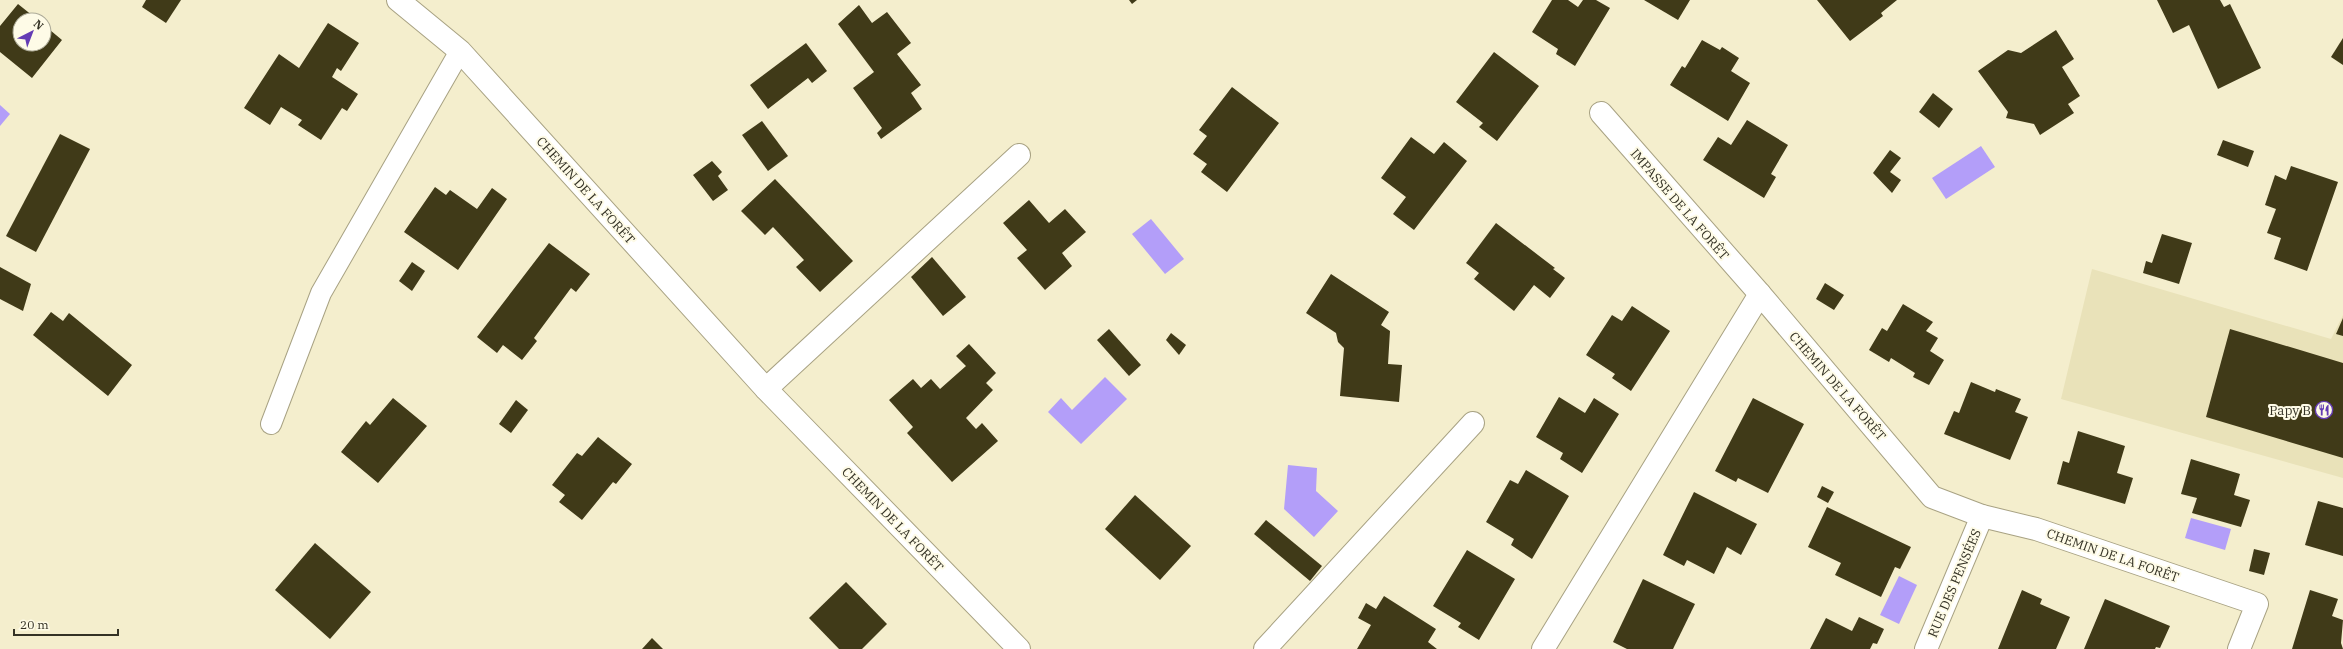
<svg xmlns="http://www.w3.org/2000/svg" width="2343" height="649" viewBox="0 0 2343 649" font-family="'IBM Plex Serif',serif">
<rect width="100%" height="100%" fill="#f4eecd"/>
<path fill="#e9e2b9" d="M 2092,269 L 2331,339 L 2343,315 L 2343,478 L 2061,399 Z"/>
<g fill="#b39ef9">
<path d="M 0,105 L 10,114 L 0,126 Z"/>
<path d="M 1981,146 L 1995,167 L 1946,199 L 1932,178 Z"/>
<path d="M 1151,219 L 1184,259 L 1165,274 L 1132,234 Z"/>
<path d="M 1105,377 L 1127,399 L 1081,444 L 1048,412 L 1061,398 L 1072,410 Z"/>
<path d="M 1288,465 L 1317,468 L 1316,491 L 1338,511 L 1314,537 L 1284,509 Z"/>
<path d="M 2191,518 L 2231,529 L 2225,550 L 2185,538 Z"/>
<path d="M 1899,576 L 1917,585 L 1899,624 L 1880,615 Z"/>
</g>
<g fill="#403a18">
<path d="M 146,0 L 181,0 L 166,23 L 142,7 Z"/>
<path d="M 1129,0 L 1137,0 L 1132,4 Z"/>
<path d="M 1552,0 L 1568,0 L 1578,7 L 1583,0 L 1596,0 L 1610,8 L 1575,66 L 1556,54 L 1558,49 L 1532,32 Z"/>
<path d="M 1644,0 L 1690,0 L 1678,20 Z"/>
<path d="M 1817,0 L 1897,0 L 1881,13 L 1883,16 L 1850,41 Z"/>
<path d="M 2157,0 L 2220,0 L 2224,7 L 2230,4 L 2261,68 L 2218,89 L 2189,25 L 2173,33 Z"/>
<path d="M 18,4 L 38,20 L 20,20 L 20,44 L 44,44 L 44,25 L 62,40 L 32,78 L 0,52 L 0,26 Z"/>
<path d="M 859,5 L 872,23 L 887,12 L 911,43 L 897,54 L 921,85 L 911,93 L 922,109 L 881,139 L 877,133 L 882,128 L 853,88 L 874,72 L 838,24 Z"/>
<path d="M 328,23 L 359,43 L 341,71 L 337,68 L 332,77 L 358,94 L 347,111 L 342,108 L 321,140 L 298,125 L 302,120 L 281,107 L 270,125 L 244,108 L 279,54 L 299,68 Z"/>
<path d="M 2056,30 L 2074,59 L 2062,67 L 2080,96 L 2068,104 L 2074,113 L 2040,135 L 2034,124 L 2006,118 L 2008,112 L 1978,71 L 2008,50 L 2021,53 Z"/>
<path d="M 2343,38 L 2343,65 L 2331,57 Z"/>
<path d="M 1702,40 L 1720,50 L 1722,47 L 1739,58 L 1731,71 L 1750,83 L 1728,121 L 1670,85 L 1682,66 L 1685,68 Z"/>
<path d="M 806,43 L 827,71 L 812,83 L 808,78 L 768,109 L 750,85 Z"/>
<path d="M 1494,52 L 1539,86 L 1497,141 L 1479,127 L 1483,123 L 1456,102 Z"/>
<path d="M 1232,87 L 1279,123 L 1227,192 L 1201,172 L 1207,164 L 1193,154 L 1207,136 L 1199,130 Z"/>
<path d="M 1933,93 L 1953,109 L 1939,128 L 1919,112 Z"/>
<path d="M 1747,120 L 1788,145 L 1771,174 L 1776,177 L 1764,198 L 1703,160 L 1718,137 L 1731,145 Z"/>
<path d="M 762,121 L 788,156 L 768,171 L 742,135 Z"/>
<path d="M 60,134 L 90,149 L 36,252 L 6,236 Z"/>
<path d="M 1411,137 L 1434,154 L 1444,142 L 1467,161 L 1414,230 L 1393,214 L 1406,197 L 1381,178 Z"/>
<path d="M 2223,140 L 2254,151 L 2248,167 L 2217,155 Z"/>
<path d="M 1890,150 L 1901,158 L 1890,172 L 1901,180 L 1892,193 L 1873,173 Z"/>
<path d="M 712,161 L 722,172 L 718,176 L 728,190 L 713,201 L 693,175 Z"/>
<path d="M 2291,166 L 2338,182 L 2307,271 L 2274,259 L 2281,238 L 2267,233 L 2276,209 L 2265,205 L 2275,175 L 2286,180 Z"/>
<path d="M 775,179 L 853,261 L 820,292 L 796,267 L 804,260 L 773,227 L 765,235 L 741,211 Z"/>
<path d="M 435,187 L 446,195 L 450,190 L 477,209 L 492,188 L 507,199 L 458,270 L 404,232 Z"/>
<path d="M 1029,200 L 1049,223 L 1065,209 L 1086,232 L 1062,253 L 1072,266 L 1045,290 L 1017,258 L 1027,250 L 1003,223 Z"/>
<path d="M 1496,223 L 1555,268 L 1553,269 L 1565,278 L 1550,298 L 1534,285 L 1514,311 L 1474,279 L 1479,273 L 1466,263 Z"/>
<path d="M 2162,234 L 2192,243 L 2179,284 L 2143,273 L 2146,261 L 2152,263 Z"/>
<path d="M 549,243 L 590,274 L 576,292 L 571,288 L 534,338 L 537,341 L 522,360 L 503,345 L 497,353 L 477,337 Z"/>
<path d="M 932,257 L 966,297 L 943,316 L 911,277 Z"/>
<path d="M 412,262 L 425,271 L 412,291 L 399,281 Z"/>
<path d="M 0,267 L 31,284 L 23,311 L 0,299 Z"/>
<path d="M 1331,274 L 1389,312 L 1381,325 L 1390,331 L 1388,364 L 1402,365 L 1399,402 L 1340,396 L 1344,348 L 1338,342 L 1336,333 L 1306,313 Z"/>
<path d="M 1825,283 L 1844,295 L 1834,310 L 1816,299 Z"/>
<path d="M 1903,304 L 1933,322 L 1926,331 L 1938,338 L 1930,351 L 1944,360 L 1929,385 L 1913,377 L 1915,373 L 1891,358 L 1889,362 L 1869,350 L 1882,328 L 1887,331 Z"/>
<path d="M 1632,306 L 1670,331 L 1631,391 L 1612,378 L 1615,374 L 1586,355 L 1612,315 L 1622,321 Z"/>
<path d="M 51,312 L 63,321 L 69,313 L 132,365 L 108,396 L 33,335 Z"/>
<path d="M 2343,318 L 2343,336 L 2336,334 Z"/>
<path d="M 1109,329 L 1141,365 L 1129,376 L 1097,340 Z"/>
<path d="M 2230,329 L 2343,363 L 2343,458 L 2206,417 Z"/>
<path d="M 1171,333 L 1186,345 L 1179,355 L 1166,340 Z"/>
<path d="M 969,344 L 996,373 L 986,383 L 993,390 L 966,418 L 976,429 L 982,423 L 998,441 L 952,482 L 907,433 L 913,427 L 889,400 L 913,379 L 921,388 L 931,379 L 940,389 L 966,366 L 956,356 Z"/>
<path d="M 1971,382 L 1995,392 L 1996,389 L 2021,399 L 2015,412 L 2028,417 L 2010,460 L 1944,434 L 1954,411 L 1959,413 Z"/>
<path d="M 1559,397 L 1585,413 L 1594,398 L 1619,414 L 1582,473 L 1560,459 L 1563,453 L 1536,437 Z"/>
<path d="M 393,398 L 427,426 L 378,483 L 341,452 L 366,421 L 370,425 Z"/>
<path d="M 1753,398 L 1804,424 L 1768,493 L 1738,478 L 1736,482 L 1715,471 Z"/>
<path d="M 516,400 L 528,410 L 511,433 L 499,424 Z"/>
<path d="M 2078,431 L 2125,446 L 2117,473 L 2133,478 L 2125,504 L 2057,484 L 2063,461 L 2069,463 Z"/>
<path d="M 598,437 L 632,464 L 616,484 L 613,482 L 582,520 L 559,502 L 565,495 L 552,485 L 577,453 L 582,456 Z"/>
<path d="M 2191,459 L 2240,474 L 2234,495 L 2250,500 L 2241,527 L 2192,513 L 2197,498 L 2181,494 Z"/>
<path d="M 1526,470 L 1569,496 L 1532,559 L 1511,545 L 1514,539 L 1486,522 L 1510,480 L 1518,484 Z"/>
<path d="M 1822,486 L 1834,492 L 1828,503 L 1817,497 Z"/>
<path d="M 1694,492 L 1757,524 L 1741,555 L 1727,547 L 1714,574 L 1687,560 L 1684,566 L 1663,555 Z"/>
<path d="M 1135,495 L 1191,546 L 1160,580 L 1105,529 Z"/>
<path d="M 2318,501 L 2343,508 L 2343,556 L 2305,545 Z"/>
<path d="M 1827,507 L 1911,547 L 1900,569 L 1895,567 L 1881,597 L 1835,575 L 1841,563 L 1808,547 Z"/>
<path d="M 1266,520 L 1322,566 L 1310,581 L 1254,534 Z"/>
<path d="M 315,543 L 371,592 L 330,639 L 275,590 Z"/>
<path d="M 2254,549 L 2270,553 L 2264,575 L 2249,571 Z"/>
<path d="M 1467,550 L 1515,579 L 1479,640 L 1458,627 L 1461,623 L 1433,606 Z"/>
<path d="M 1643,579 L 1695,604 L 1673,649 L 1627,649 L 1613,642 Z"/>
<path d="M 846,582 L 887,624 L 862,649 L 839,649 L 809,618 Z"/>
<path d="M 2022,590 L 2042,599 L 2040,604 L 2070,617 L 2056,649 L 1998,649 Z"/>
<path d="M 2310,590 L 2338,599 L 2332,616 L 2343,620 L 2341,643 L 2343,649 L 2292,649 Z"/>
<path d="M 1384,596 L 1436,629 L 1428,642 L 1437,649 L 1357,649 L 1371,625 L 1358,618 L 1366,603 L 1376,609 Z"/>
<path d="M 2105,599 L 2170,626 L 2160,648 L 2156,647 L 2155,649 L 2084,649 Z"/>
<path d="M 1859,617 L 1884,629 L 1877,644 L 1873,643 L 1870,649 L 1810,649 L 1826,618 L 1852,631 Z"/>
<path d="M 652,638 L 663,649 L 642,649 Z"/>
</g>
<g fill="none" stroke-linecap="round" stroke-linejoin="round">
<defs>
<path id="service" d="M 271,424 L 321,293 L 460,51"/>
<g id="minor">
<path d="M 398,0 L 460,51 L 766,389 L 1019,649"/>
<path d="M 1601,113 L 1760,294"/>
<path d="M 766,389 L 1019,155"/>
<path d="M 1265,649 L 1473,423"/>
<path d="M 1543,649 L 1760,294 L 1932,497 L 1982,516 L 2036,529 L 2257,604 L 2239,649"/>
<path d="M 1926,649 L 1982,516"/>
</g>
</defs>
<use href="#service" stroke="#a8a283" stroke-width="22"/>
<use href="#minor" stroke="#a8a283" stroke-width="24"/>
<use href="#service" stroke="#fff" stroke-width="20"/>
<use href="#minor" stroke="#fff" stroke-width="22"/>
</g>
<defs>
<symbol id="restaurant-ring" viewBox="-11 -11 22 22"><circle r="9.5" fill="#fefbe7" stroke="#643cb4" stroke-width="1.5"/><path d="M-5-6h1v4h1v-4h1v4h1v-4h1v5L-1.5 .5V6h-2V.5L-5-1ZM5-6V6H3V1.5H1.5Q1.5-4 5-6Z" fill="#643cb4"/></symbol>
</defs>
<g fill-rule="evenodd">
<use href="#restaurant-ring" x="2314" y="400" width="20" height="20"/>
</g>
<g text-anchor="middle" stroke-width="4" stroke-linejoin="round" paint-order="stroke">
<g font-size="13" fill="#343225" stroke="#fefbe7">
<text transform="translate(586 190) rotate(48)" y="5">CHEMIN DE LA FORÊT</text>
<text transform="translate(1680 204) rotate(49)" y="5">IMPASSE DE LA FORÊT</text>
<text transform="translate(1838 386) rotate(49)" y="5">CHEMIN DE LA FORÊT</text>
<text transform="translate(893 519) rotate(46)" y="5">CHEMIN DE LA FORÊT</text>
<text transform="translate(2113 555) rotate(19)" y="5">CHEMIN DE LA FORÊT</text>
<text transform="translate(1954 583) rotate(-67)" y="5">RUE DES PENSÉES</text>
</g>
<g font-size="13" fill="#343225" stroke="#fefbe7" text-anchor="end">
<text x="2311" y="415">Papy B</text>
</g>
</g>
<g transform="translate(32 32) rotate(42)"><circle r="19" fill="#fefbe7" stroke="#adab99"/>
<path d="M0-3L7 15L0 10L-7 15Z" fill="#643cb4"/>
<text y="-6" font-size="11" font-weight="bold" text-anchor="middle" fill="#343225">N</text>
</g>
<path d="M14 629v6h104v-6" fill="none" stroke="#343225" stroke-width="2"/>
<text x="20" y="629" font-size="12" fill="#343225" stroke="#fefbe7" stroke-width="3" paint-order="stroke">20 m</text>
</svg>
